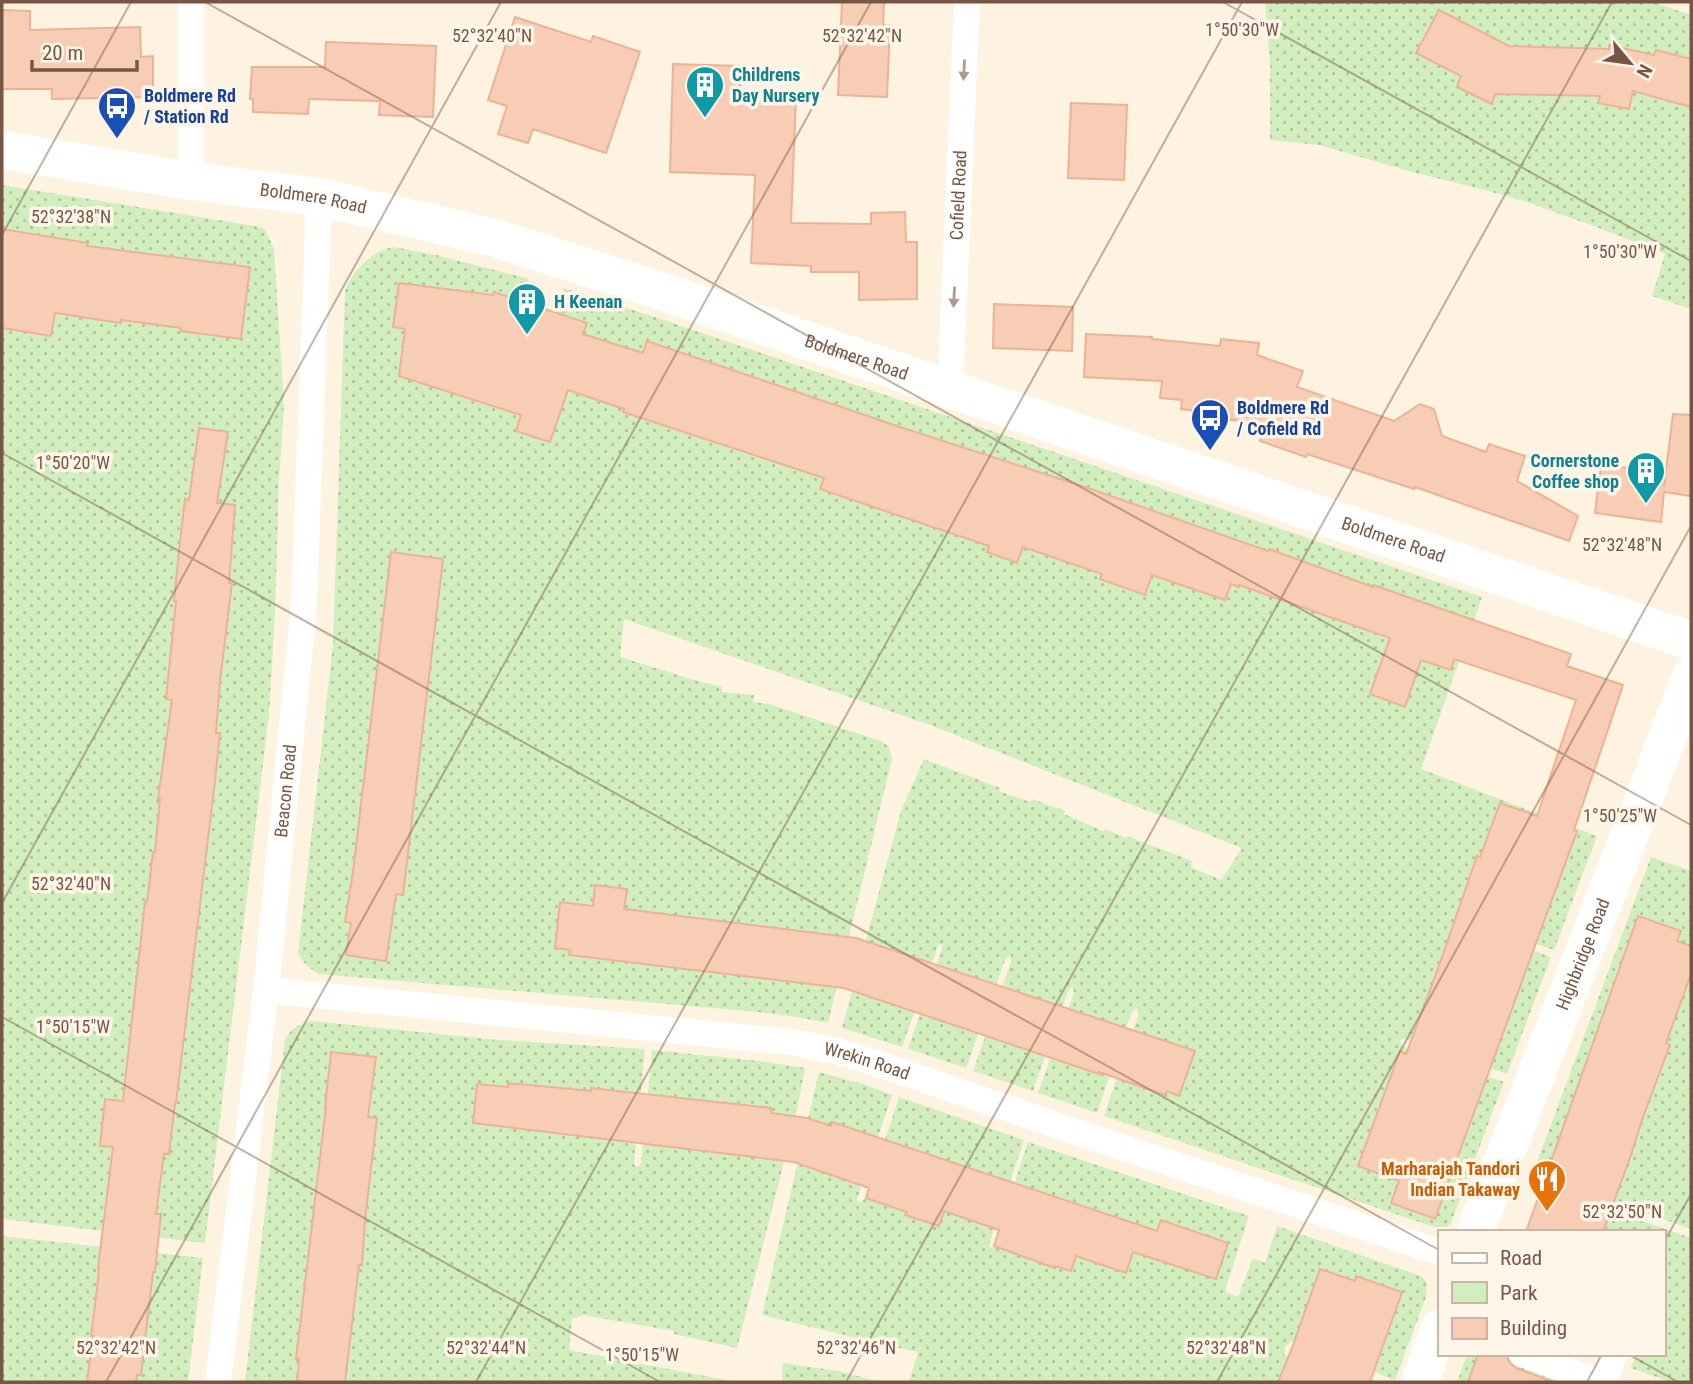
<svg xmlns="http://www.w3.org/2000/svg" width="1693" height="1384" viewBox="0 0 1693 1384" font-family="'Roboto Condensed',sans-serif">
<defs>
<pattern id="green-dots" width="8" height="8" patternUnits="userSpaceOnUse" patternTransform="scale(1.75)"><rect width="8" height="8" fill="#d2edbe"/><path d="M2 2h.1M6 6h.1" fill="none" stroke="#afc39c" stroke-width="1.8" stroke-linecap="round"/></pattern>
</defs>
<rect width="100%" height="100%" fill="#fef2e0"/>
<g fill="url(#green-dots)">
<path d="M 1265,2 L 1653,2 L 1691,15 L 1691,309 L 1652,296 L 1665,254 L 1591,225 L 1524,201 L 1481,189 L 1416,173 L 1319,145 L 1270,140 L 1270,62 Z"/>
<path d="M 2,185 L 255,226 L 265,229 L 274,249 L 284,406 L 279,479 L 275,613 L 269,714 L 205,1243 L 2,1219 Z"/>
<path d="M 394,247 L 436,255 L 529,279 L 502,361 L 535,372 L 563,288 L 655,317 L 1482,597 L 1421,769 L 1597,836 L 1554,950 L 1459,917 L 1453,917 L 1455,921 L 1551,957 L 1507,1074 L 1403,1038 L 1400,1041 L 1402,1046 L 1504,1082 L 1451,1223 L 1447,1227 L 1434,1227 L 1104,1116 L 1139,1013 L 1137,1008 L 1132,1011 L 1097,1113 L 1038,1093 L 1074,992 L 1072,987 L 1068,991 L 1033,1091 L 973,1071 L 1011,962 L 1011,955 L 1005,960 L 966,1068 L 908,1049 L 942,948 L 941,944 L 938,946 L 902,1047 L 842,1028 L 901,811 L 924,759 L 1000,788 L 999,791 L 1030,802 L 1032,799 L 1065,811 L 1064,814 L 1103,831 L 1105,829 L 1126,838 L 1127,836 L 1192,861 L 1191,867 L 1221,880 L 1242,848 L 930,725 L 624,619 L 620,657 L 691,679 L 722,687 L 722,692 L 754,695 L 753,702 L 769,704 L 881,741 L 889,747 L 892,759 L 828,1023 L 796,1017 L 759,1012 L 319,974 C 309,968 303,963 298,953 L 333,645 L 345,291 C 353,269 372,251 394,247 Z"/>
<path d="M 1651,857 L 1691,871 L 1691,1229 L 1533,1173 Z"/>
<path d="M 312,1021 L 498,1040 L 645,1049 L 634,1164 L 637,1167 L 641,1164 L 652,1050 L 759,1061 L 805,1068 L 797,1110 L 737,1348 L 674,1334 L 674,1331 L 583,1315 L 572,1319 L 569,1350 L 737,1382 L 245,1382 L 285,1040 C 292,1027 299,1024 312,1021 Z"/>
<path d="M 819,1072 L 863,1084 L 892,1095 L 857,1199 L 859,1203 L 866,1198 L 899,1097 L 1024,1140 L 989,1245 L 991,1248 L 994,1246 L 1028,1142 L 1249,1216 L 1225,1291 L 1238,1297 L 1253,1258 L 1265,1263 L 1277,1226 L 1421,1276 L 1427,1283 L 1426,1297 L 1395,1380 L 1293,1341 L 1285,1346 L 1284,1355 L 1288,1357 L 1290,1353 L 1372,1382 L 909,1382 L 918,1352 L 885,1345 L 762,1315 Z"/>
<path d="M 1605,1208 L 1691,1238 L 1691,1382 L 1671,1382 L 1631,1368 L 1636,1354 L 1663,1354 L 1663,1232 L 1615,1232 L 1599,1226 Z"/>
<path d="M 2,1236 L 203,1258 L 188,1382 L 2,1382 Z"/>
<path d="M 1467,1354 L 1501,1354 L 1570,1382 L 1457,1382 Z"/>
<path d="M 783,1363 L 838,1371 L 881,1382 L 782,1382 Z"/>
</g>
<g fill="#f7ceb5" stroke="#ebb394" stroke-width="2">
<path d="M 842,2 L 884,2 L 883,25 L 890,25 L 887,97 L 838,95 Z"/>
<path d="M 2,10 L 30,11 L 30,30 L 140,27 L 141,57 L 153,56 L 153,97 L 52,99 L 52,89 L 2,89 Z"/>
<path d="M 1439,10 L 1509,46 L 1609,49 L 1609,45 L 1654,55 L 1656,50 L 1691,59 L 1691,107 L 1633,91 L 1629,109 L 1598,103 L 1600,96 L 1495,94 L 1492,104 L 1457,87 L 1461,76 L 1416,53 Z"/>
<path d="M 515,17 L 591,42 L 593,36 L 640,52 L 606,153 L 533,129 L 528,143 L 498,134 L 507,106 L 488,100 Z"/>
<path d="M 326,42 L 436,46 L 433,117 L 379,115 L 380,101 L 309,99 L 308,114 L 253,112 L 253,99 L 250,99 L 252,67 L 325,67 Z"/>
<path d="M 673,64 L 741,66 L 740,93 L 796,96 L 791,223 L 871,224 L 871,213 L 905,212 L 906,242 L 917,242 L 917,299 L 859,300 L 859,272 L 811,272 L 811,266 L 751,263 L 755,175 L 670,172 Z"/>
<path d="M 1071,103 L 1127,105 L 1124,180 L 1068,178 Z"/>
<path d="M 2,229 L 88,243 L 87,246 L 250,267 L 241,339 L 181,331 L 181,328 L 121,320 L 121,323 L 55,313 L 51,336 L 2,328 Z"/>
<path d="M 399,283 L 493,295 L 494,292 L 587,323 L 583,334 L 643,353 L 647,341 L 900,427 L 1088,488 L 1268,551 L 1269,549 L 1373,587 L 1373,585 L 1571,654 L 1567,666 L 1623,685 L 1574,830 L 1577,831 L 1435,1219 L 1391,1203 L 1399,1181 L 1358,1166 L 1400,1051 L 1406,1054 L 1439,966 L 1477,856 L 1480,857 L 1500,803 L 1537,816 L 1576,700 L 1454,659 L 1451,670 L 1421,660 L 1405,707 L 1370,694 L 1390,638 L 1239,585 L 1239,587 L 1231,584 L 1225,600 L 1152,575 L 1145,595 L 1100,579 L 1102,574 L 1023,547 L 1017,563 L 987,552 L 989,546 L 820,489 L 824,478 L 623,412 L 624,409 L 568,390 L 550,442 L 516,431 L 521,415 L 399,376 L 405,329 L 393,327 Z"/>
<path d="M 994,304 L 1073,307 L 1072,351 L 993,348 Z"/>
<path d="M 1086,334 L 1152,337 L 1152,339 L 1220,346 L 1221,339 L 1259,343 L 1257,355 L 1303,371 L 1297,387 L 1394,421 L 1420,404 L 1434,409 L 1442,436 L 1486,452 L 1489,444 L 1525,456 L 1517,481 L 1578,516 L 1569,541 L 1415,487 L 1414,489 L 1307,454 L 1306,457 L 1260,441 L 1266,424 L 1225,419 L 1225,414 L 1181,409 L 1182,400 L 1160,398 L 1162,381 L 1084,377 Z"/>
<path d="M 1673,414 L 1691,415 L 1691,496 L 1664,492 L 1661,522 L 1595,513 L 1601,465 L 1666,472 L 1664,487 Z"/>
<path d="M 199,428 L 228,432 L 217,503 L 235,505 L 229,583 L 232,583 L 220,681 L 216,733 L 220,733 L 215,781 L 176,1103 L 175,1103 L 169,1154 L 164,1154 L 156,1214 L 161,1214 L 155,1272 L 153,1272 L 141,1375 L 137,1375 L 136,1382 L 87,1382 L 93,1336 L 91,1336 L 97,1289 L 99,1268 L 98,1268 L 113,1147 L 100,1146 L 105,1099 L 123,1101 L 145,902 L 147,902 L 153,852 L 155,852 L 160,799 L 158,799 L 172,700 L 166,699 L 176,601 L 174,601 L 179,551 L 185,499 L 189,500 Z"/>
<path d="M 391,552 L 443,559 L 403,895 L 396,894 L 386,961 L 346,955 L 351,923 L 345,922 L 353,872 Z"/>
<path d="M 595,885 L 627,889 L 624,909 L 856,938 L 1195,1051 L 1179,1096 L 1167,1091 L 1165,1095 L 1099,1072 L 1099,1074 L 844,988 L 569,955 L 570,950 L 555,948 L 560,902 L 593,906 Z"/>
<path d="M 1638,916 L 1681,931 L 1677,941 L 1691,946 L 1691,974 L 1666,1043 L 1670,1045 L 1642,1120 L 1632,1152 L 1603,1232 L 1526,1232 Z"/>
<path d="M 331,1052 L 376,1057 L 368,1117 L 377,1118 L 365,1220 L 362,1265 L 359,1265 L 345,1382 L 297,1382 L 299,1359 L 296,1359 L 326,1107 L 325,1107 Z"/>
<path d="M 508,1083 L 591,1091 L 591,1088 L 771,1108 L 771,1113 L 807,1118 L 831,1126 L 832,1122 L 1157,1231 L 1161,1220 L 1228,1243 L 1216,1279 L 1133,1252 L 1126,1273 L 1076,1256 L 1071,1271 L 1055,1266 L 1055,1268 L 994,1246 L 999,1230 L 944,1211 L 939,1226 L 905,1215 L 907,1212 L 866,1198 L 869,1188 L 794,1162 L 473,1123 L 477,1084 L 508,1087 Z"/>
<path d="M 1320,1269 L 1355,1281 L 1356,1276 L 1402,1292 L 1370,1382 L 1278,1382 L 1292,1348 Z"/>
<path d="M 1478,1354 L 1501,1354 L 1507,1356 L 1510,1363 L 1516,1368 L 1553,1382 L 1468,1382 Z"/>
</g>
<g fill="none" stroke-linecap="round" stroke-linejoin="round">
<g stroke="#fff" stroke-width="26">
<path d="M 191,181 L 191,2"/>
<path id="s1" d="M 950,389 L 967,2"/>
<path id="s2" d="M 266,990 L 791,1042 L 837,1051 L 882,1065 L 1070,1130 L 1439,1252"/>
<path d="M 1522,1354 L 1598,1382"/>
<path id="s3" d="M 218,1382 L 266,990 L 304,606 L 319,197"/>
<path d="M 1604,1382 L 1615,1354"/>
</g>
<g stroke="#fff" stroke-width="38">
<path id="s4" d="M 2,150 L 191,181 L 319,197 L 495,238 L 664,292 L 1691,641"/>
<path id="s5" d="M 1475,1232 L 1691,677"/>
<path d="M 1420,1382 L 1439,1329"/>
</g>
</g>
<defs><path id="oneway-solid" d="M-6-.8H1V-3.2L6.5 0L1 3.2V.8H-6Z" transform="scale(1.75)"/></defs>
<g fill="#ae9a8f">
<use href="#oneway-solid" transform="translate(964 70) rotate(93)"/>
<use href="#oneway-solid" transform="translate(954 297) rotate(93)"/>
</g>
<path fill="none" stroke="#785645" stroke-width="2" stroke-opacity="0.45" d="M 205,2 L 1691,825M 1223,2 L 1691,261M 2,235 L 131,2M 2,453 L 1439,1250M 2,903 L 501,2M 2,1017 L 660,1382M 1663,1244 L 1691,1194M 1628,1354 L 1678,1382M 106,1382 L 871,2M 476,1382 L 1242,2M 846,1382 L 1612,2M 1217,1382 L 1691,526M 1587,1382 L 1602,1354"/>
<defs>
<symbol id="building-pin" viewBox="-11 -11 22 30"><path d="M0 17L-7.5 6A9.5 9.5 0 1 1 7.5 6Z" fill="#0f9aa8" stroke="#fff6e9"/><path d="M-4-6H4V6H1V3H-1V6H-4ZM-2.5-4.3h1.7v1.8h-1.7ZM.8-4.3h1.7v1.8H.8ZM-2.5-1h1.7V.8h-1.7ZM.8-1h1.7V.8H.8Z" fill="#fff"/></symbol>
<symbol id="bus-pin" viewBox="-11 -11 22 30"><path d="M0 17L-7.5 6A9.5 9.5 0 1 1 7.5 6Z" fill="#1a4fb4" stroke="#fff6e9"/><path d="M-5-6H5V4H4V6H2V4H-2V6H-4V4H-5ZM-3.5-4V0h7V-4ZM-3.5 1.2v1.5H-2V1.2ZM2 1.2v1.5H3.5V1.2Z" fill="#fff"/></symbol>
<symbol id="restaurant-pin" viewBox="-11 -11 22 30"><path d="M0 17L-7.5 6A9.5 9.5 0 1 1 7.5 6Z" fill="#e8710a" stroke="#fff6e9"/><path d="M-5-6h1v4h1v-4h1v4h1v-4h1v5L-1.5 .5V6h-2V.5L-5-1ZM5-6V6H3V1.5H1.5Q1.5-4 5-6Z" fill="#fff"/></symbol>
</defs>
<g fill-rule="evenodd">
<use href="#building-pin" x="683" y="63" width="44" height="60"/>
<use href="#bus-pin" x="95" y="84" width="44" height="60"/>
<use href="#building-pin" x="505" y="280" width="44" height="60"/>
<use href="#bus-pin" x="1188" y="396" width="44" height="60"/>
<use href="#building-pin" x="1624" y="449" width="44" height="60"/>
<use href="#restaurant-pin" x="1525" y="1157" width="44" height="60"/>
</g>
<g text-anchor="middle" stroke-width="7" stroke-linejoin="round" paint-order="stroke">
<g font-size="18" font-weight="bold" fill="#0d838f" stroke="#fff6e9" text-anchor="start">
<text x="732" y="81">Childrens<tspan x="732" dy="21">Day Nursery</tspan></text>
<text x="554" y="308">H Keenan</text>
<text x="1619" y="467" text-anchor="end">Cornerstone<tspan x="1619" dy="21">Coffee shop</tspan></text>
</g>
<g font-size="18" font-weight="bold" fill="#164399" stroke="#fff6e9" text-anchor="start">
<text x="144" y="102">Boldmere Rd<tspan x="144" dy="21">/ Station Rd</tspan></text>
<text x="1237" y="414">Boldmere Rd<tspan x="1237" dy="21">/ Cofield Rd</tspan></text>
</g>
<g font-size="18" fill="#785645" stroke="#fff6e9">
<text dy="6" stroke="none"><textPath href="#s1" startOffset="194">Cofield Road</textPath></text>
<text dy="6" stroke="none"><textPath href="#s4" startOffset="315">Boldmere Road</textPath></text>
<text dy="6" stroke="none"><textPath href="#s4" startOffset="882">Boldmere Road</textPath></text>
<text dy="6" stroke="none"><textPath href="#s4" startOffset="1449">Boldmere Road</textPath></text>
<text dy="6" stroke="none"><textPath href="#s3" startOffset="595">Beacon Road</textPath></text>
<text dy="6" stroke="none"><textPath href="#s5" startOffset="298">Highbridge Road</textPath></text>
<text dy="6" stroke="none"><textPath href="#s2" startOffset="606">Wrekin Road</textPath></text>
</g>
<g font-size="18" font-weight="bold" fill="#c56008" stroke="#fff6e9" text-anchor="end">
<text x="1520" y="1175">Marharajah Tandori<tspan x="1520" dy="21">Indian Takaway</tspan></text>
</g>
</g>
<g font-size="18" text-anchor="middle" fill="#785645" stroke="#fff6e9" stroke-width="7" stroke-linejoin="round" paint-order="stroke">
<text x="1242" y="36">1°50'30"W</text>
<text x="492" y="42">52°32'40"N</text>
<text x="862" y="42">52°32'42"N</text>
<text x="71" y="223">52°32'38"N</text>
<text x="1620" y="258">1°50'30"W</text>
<text x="73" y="469">1°50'20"W</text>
<text x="1622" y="551">52°32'48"N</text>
<text x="1620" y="822">1°50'25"W</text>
<text x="71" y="890">52°32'40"N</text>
<text x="73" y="1033">1°50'15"W</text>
<text x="1622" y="1218">52°32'50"N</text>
<text x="116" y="1354">52°32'42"N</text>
<text x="486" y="1354">52°32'44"N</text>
<text x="856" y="1354">52°32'46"N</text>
<text x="1226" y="1354">52°32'48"N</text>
<text x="642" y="1361">1°50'15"W</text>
</g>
<rect width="1693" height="1384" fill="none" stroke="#785645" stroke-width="7"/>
<rect x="1438" y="1230" width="228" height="126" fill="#fff6e9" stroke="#c9b6a7" stroke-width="2"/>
<rect x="1452" y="1253" width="35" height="10" fill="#ffffff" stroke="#c9b6a7" stroke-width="2"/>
<text x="1500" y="1265" font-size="21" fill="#785645">Road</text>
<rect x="1452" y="1282" width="35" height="21" fill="#d2edbe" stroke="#c9b6a7" stroke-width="2"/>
<text x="1500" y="1300" font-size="21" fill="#785645">Park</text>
<rect x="1452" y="1318" width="35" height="21" fill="#f7ceb5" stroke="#c9b6a7" stroke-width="2"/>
<text x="1500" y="1335" font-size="21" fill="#785645">Building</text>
<g transform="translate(1630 63) rotate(119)" stroke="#fff6e9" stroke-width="5" paint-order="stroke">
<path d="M0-5L12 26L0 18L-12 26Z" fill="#785645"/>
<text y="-10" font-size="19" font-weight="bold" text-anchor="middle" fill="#785645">N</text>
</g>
<path d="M32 60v10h105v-10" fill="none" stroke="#785645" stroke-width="3.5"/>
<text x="42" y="60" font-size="21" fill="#785645" stroke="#fff6e9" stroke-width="5" paint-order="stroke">20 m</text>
</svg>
